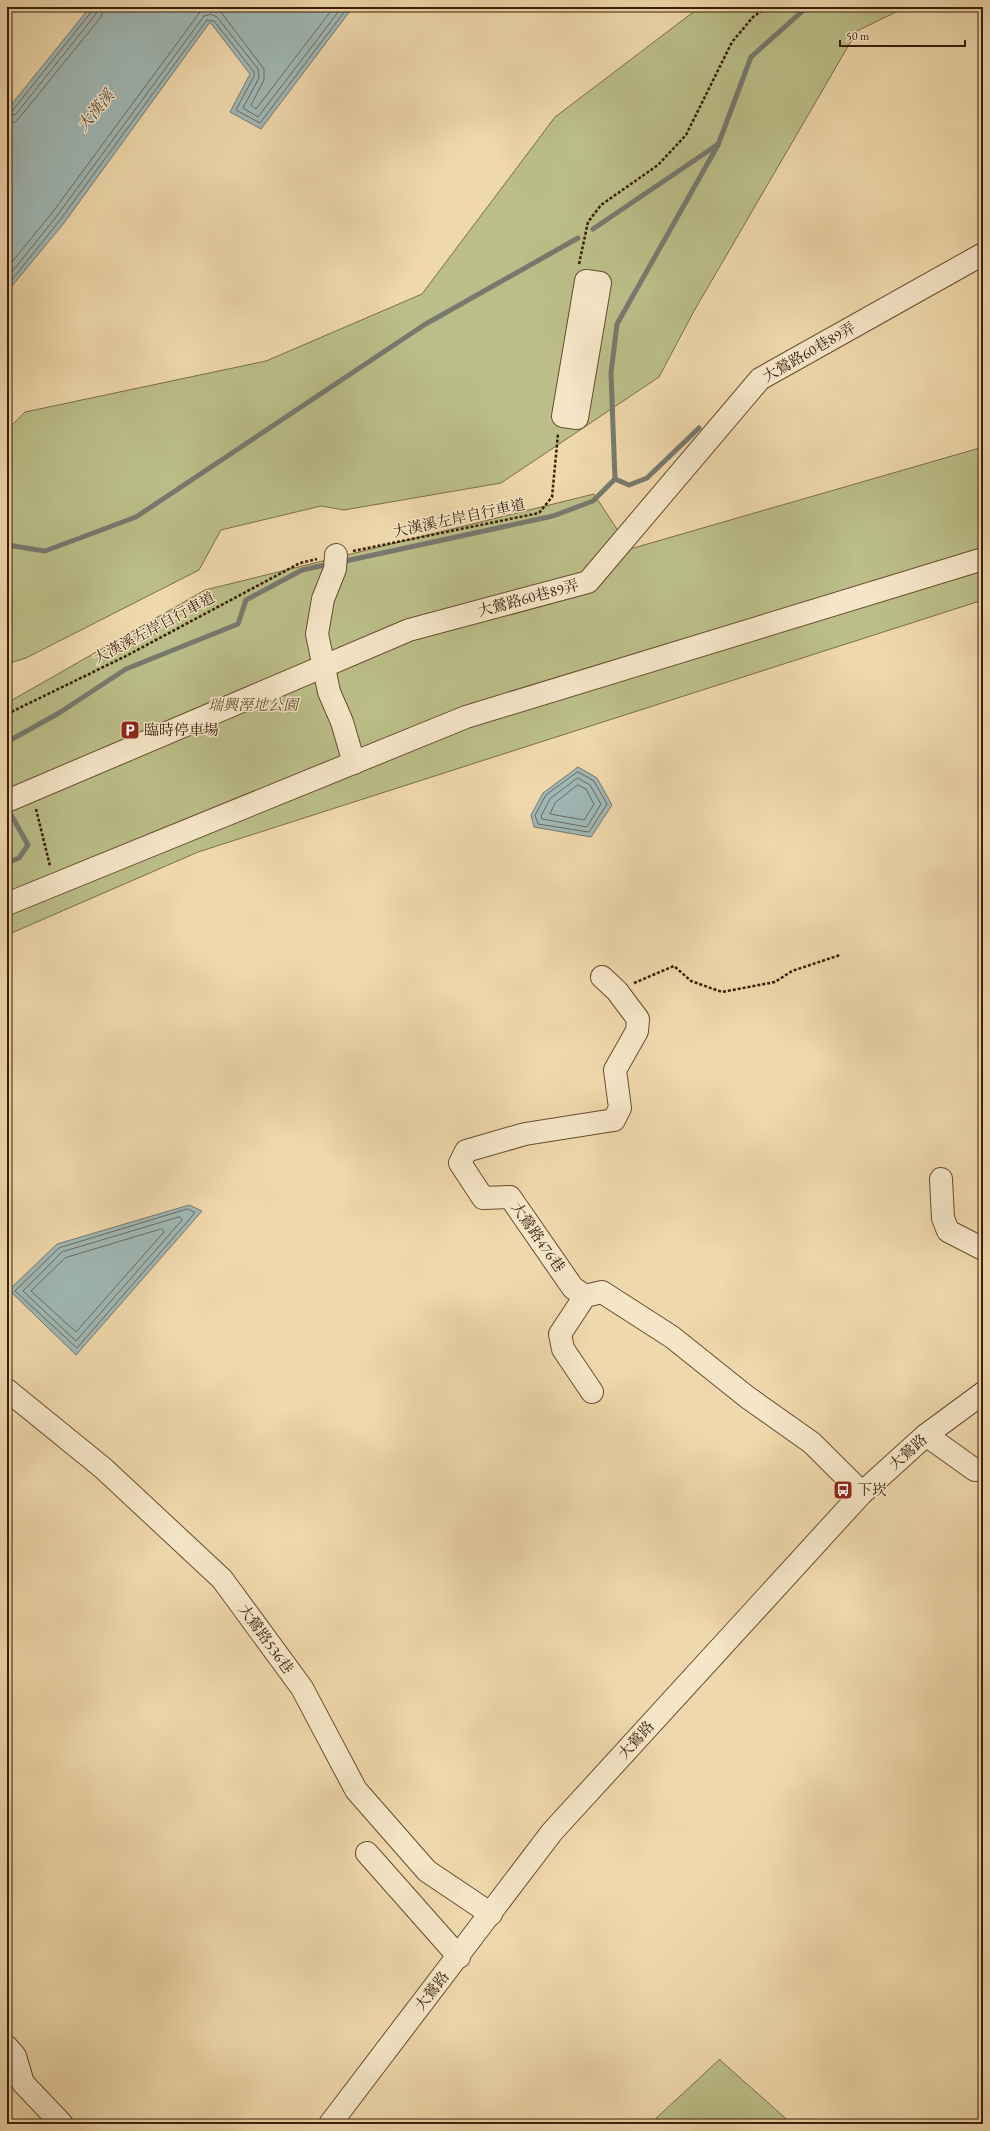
<svg xmlns="http://www.w3.org/2000/svg" width="990" height="2131" viewBox="0 0 990 2131" font-family="'EB Garamond','Noto Serif TC',serif">
<rect width="100%" height="100%" fill="#efd8ab"/>
<filter id="stains"><feTurbulence type="fractalNoise" baseFrequency=".005" numOctaves="4"/><feColorMatrix values="0 0 0 0 .2 0 0 0 0 .09 0 0 0 0 .02 0 0 0 .5 -.17"/></filter>
<radialGradient id="worn" r=".72"><stop offset=".6" stop-color="#630" stop-opacity="0"/><stop offset="1" stop-color="#630" stop-opacity=".3"/></radialGradient>
<g fill="#bbbe88" stroke="#7a6e47">
<path d="M 700,7 L 906,7 L 857,31 L 694,311 L 659,377 L 501,483 L 344,510 L 321,506 L 221,530 L 199,570 L 26,658 L 7,664 L 7,430 L 25,412 L 266,361 L 422,294 L 555,117 Z"/>
<path d="M 983,447 L 983,600 L 198,852 L 7,935 L 7,703 L 205,590 L 594,494 L 630,549 Z"/>
<path d="M 720,2059 L 720,2060 L 792,2124 L 651,2123 Z"/>
</g>
<g fill="#9fb7b5" stroke="#77796f">
<path d="M 90,7 L 353,7 L 261,129 L 230,112 L 250,74 L 210,22 L 64,223 L 7,292 L 7,110 Z"/>
<path d="M 578,767 L 597,778 L 612,805 L 591,837 L 534,827 L 531,815 L 543,793 Z"/>
<path d="M 189,1205 L 202,1211 L 76,1355 L 9,1290 L 57,1244 Z"/>
</g>
<g fill="none" stroke-linecap="round" stroke-linejoin="round">
<g stroke="#6c6a5e" stroke-width="1">
<path d="M 7,112 L 12,111 L 92,11 L 93,7"/>
<path d="M 7,117 L 16,114 L 96,14 L 98,7"/>
<path d="M 7,123 L 15,122 L 20,117 L 101,17 L 104,7"/>
<path d="M 7,268 L 52,213 L 200,12 L 210,8 L 220,11 L 264,69 L 264,80 L 251,105 L 256,109 L 334,7"/>
<path d="M 7,278 L 56,217 L 204,16 L 211,14 L 217,17 L 258,69 L 259,78 L 243,108 L 258,117 L 342,7"/>
<path d="M 7,286 L 60,220 L 207,20 L 214,21 L 254,72 L 254,76 L 236,110 L 260,123 L 348,7"/>
<path d="M 578,772 L 594,781 L 607,804 L 589,832 L 538,824 L 535,815 L 546,795 Z"/>
<path d="M 578,778 L 590,785 L 601,804 L 587,827 L 542,819 L 541,816 L 550,799 Z"/>
<path d="M 578,785 L 586,789 L 594,804 L 584,820 L 550,814 L 555,803 Z"/>
<path d="M 188,1209 L 194,1212 L 194,1214 L 77,1348 L 15,1291 L 59,1248 Z"/>
<path d="M 180,1217 L 182,1220 L 76,1341 L 23,1291 L 62,1252 Z"/>
<path d="M 162,1229 L 164,1232 L 76,1332 L 31,1291 L 65,1258 Z"/>
</g>
<g stroke="#77796f" stroke-width="5">
<path d="M 593,229 L 717,145"/>
<path d="M 615,479 L 629,485 L 647,478 L 699,428"/>
<path d="M 7,545 L 45,551 L 136,517 L 424,325 L 578,238"/>
<path d="M 341,562 L 553,516 L 593,501 L 615,479 L 611,373 L 617,324 L 718,145 L 751,57 L 807,7"/>
<path d="M 7,742 L 59,713 L 126,669 L 238,624 L 246,600 L 302,570 L 330,564"/>
<path d="M 7,863 L 19,858 L 28,845 L 9,811"/>
</g>
<defs>
<g id="minor">
<path d="M 586,281 L 600,283 L 577,418 L 563,416 Z"/>
<path d="M 336,555 L 335,569 L 323,599 L 317,634 L 329,692 L 342,722 L 354,763"/>
<path d="M 7,801 L 409,630 L 588,582 L 760,379 L 983,254"/>
<path d="M 7,904 L 466,717 L 983,559"/>
<path d="M 602,977 L 617,991 L 638,1019 L 637,1031 L 615,1070 L 620,1108 L 614,1120 L 525,1134 L 466,1151 L 460,1163 L 483,1198 L 510,1197 L 573,1288 L 585,1296 L 602,1292 L 672,1337 L 747,1397 L 812,1443 L 862,1493"/>
<path d="M 941,1179 L 943,1218 L 948,1231 L 983,1249"/>
<path d="M 585,1296 L 560,1334 L 563,1349 L 592,1392"/>
<path d="M 7,1390 L 103,1468 L 222,1579 L 302,1688 L 356,1790 L 427,1871 L 491,1914"/>
<path d="M 926,1435 L 975,1470 L 983,1470"/>
<path d="M 367,1853 L 459,1957"/>
<path d="M 7,2047 L 15,2056 L 23,2083 L 62,2124"/>
<path d="M 330,2124 L 552,1832 L 862,1493 L 926,1435 L 983,1393"/>
</g>
</defs>
<use href="#minor" stroke="#674c2f" stroke-width="24"/>
<g stroke="#3a1d06" stroke-width="2.5" stroke-dasharray="3 2" stroke-linecap="butt">
<path d="M 579,264 L 588,222 L 601,205 L 658,165 L 686,135 L 732,42 L 753,17 L 767,7"/>
<path d="M 353,551 L 539,513 L 552,497 L 558,434"/>
<path d="M 7,714 L 126,656 L 300,563 L 317,559"/>
<path d="M 36,809 L 50,866"/>
<path d="M 634,983 L 674,966 L 691,981 L 722,992 L 775,982 L 792,971 L 840,955"/>
</g>
<use href="#minor" stroke="#f5e6c8" stroke-width="22"/>
</g>
<defs>
<symbol id="parking-square" viewBox="-11 -11 22 22"><rect x="-9" y="-9" width="18" height="18" rx="4" fill="#8f2418" stroke="#f5e6c8"/><path d="M-3.5-5.5H1a3.5 3.5 0 0 1 0 7H-1V5.5H-3.5ZM-1-3.4V-.6H.8a1.4 1.4 0 0 0 0-2.8Z" fill="#fff"/></symbol>
<symbol id="bus-square" viewBox="-11 -11 22 22"><rect x="-9" y="-9" width="18" height="18" rx="4" fill="#8f2418" stroke="#f5e6c8"/><path d="M-5-6H5V4H4V6H2V4H-2V6H-4V4H-5ZM-3.5-4V0h7V-4ZM-3.5 1.2v1.5H-2V1.2ZM2 1.2v1.5H3.5V1.2Z" fill="#fff"/></symbol>
</defs>
<g fill-rule="evenodd">
<use href="#parking-square" x="119" y="719" width="22" height="22"/>
<use href="#bus-square" x="832" y="1479" width="22" height="22"/>
</g>
<g text-anchor="middle" stroke-width="3" stroke-linejoin="round" paint-order="stroke">
<g font-size="15" fill="#3a1d06" stroke="#f5e6c8">
<text transform="translate(809 352) rotate(-30)" y="5">大鶯路60巷89弄</text>
<text transform="translate(459 518) rotate(-12)" y="5">大漢溪左岸自行車道</text>
<text transform="translate(528 598) rotate(-15)" y="5">大鶯路60巷89弄</text>
<text transform="translate(154 628) rotate(-28)" y="5">大漢溪左岸自行車道</text>
<text transform="translate(538 1237) rotate(55)" y="5">大鶯路476巷</text>
<text transform="translate(908 1452) rotate(-42)" y="5">大鶯路</text>
<text transform="translate(266 1639) rotate(54)" y="5">大鶯路536巷</text>
<text transform="translate(636 1740) rotate(-48)" y="5">大鶯路</text>
<text transform="translate(432 1991) rotate(-52)" y="5">大鶯路</text>
</g>
<g font-size="15" font-style="italic" fill="#614d2d" stroke="#f5e6c8">
<text x="253" y="710">瑞興溼地公園</text>
</g>
<g font-size="15" fill="#3a1d06" stroke="#f5e6c8" text-anchor="start">
<text x="144" y="735">臨時停車場</text>
<text x="857" y="1495">下崁</text>
</g>
<g font-size="16" font-style="italic" fill="#584b3b" stroke="#f5e6c8">
<text transform="translate(95 110) rotate(-50)" y="6">大漢溪</text>
</g>
</g>
<rect width="990" height="2131" fill="none" stroke="#efd8ab" stroke-width="24"/>
<rect x="8" y="8" width="974" height="2115" fill="none" stroke="#3a1d06" stroke-width="2"/>
<rect x="12" y="12" width="966" height="2107" fill="none" stroke="#3a1d06"/>
<path d="M840 40v6h125v-6" fill="none" stroke="#3a1d06" stroke-width="2"/>
<text x="846" y="40" font-size="12" fill="#3a1d06" stroke="#f5e6c8" stroke-width="3" paint-order="stroke">50 m</text>
<rect width="100%" height="100%" filter="url(#stains)"/>
<rect width="100%" height="100%" fill="url(#worn)"/>
</svg>
